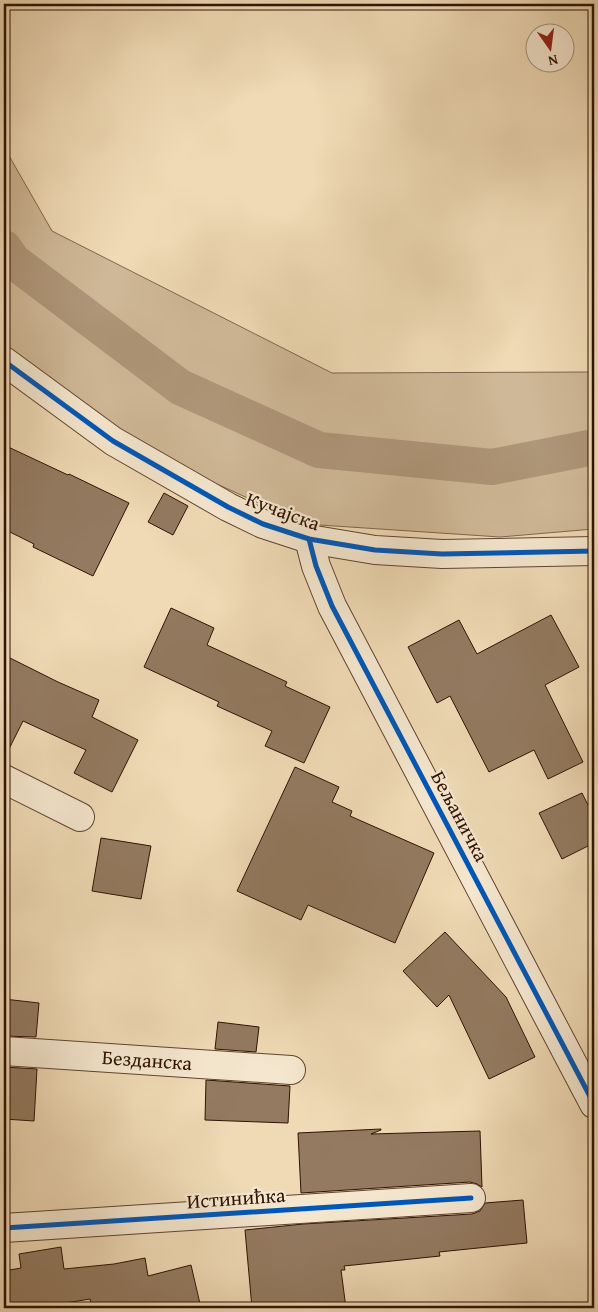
<svg xmlns="http://www.w3.org/2000/svg" width="598" height="1312" viewBox="0 0 598 1312" font-family="'Gentium Book Plus',serif">
<rect width="100%" height="100%" fill="#efdab5"/>
<filter id="stains"><feTurbulence type="fractalNoise" baseFrequency=".004" numOctaves="4"/><feColorMatrix values="0 0 0 0 .2 0 0 0 0 .09 0 0 0 0 .02 0 0 0 .5 -.17"/></filter>
<radialGradient id="worn" r=".72"><stop offset=".6" stop-color="#630" stop-opacity="0"/><stop offset="1" stop-color="#630" stop-opacity=".3"/></radialGradient>
<path fill="#cfb897" stroke="#80654d" d="M 4,147 L 52,231 L 332,373 L 590,372 L 594,371 L 594,529 L 500,537 L 305,524 L 111,436 L 4,357 Z"/>
<g fill="none" stroke-linecap="round" stroke-linejoin="round">
<path stroke="#ae9678" stroke-width="36" d="M 4,248 L 13,261 L 180,387 L 319,450 L 492,467 L 594,447"/>
</g>
<g fill="#937a60" stroke="#301203">
<path d="M 4,445 L 68,475 L 69,474 L 129,503 L 93,576 L 33,547 L 34,544 L 4,529 Z"/>
<path d="M 164,493 L 188,506 L 173,535 L 148,522 Z"/>
<path d="M 171,608 L 214,628 L 207,645 L 287,682 L 285,686 L 330,707 L 304,763 L 265,746 L 272,731 L 217,706 L 219,702 L 144,667 Z"/>
<path d="M 551,615 L 579,667 L 545,685 L 583,762 L 548,779 L 534,750 L 489,772 L 450,696 L 437,703 L 408,647 L 459,620 L 477,654 Z"/>
<path d="M 4,655 L 58,682 L 99,700 L 92,717 L 138,740 L 112,792 L 74,773 L 86,750 L 23,721 L 4,759 Z"/>
<path d="M 295,767 L 339,787 L 332,802 L 352,811 L 350,816 L 434,853 L 395,943 L 308,905 L 301,920 L 237,891 Z"/>
<path d="M 582,793 L 594,817 L 594,843 L 562,859 L 539,813 Z"/>
<path d="M 101,838 L 151,846 L 141,899 L 92,891 Z"/>
<path d="M 445,932 L 506,997 L 535,1057 L 489,1079 L 449,995 L 437,1007 L 403,971 Z"/>
<path d="M 4,999 L 39,1003 L 36,1037 L 4,1036 Z"/>
<path d="M 218,1022 L 259,1027 L 256,1052 L 215,1049 Z"/>
<path d="M 4,1067 L 37,1069 L 34,1121 L 4,1119 Z"/>
<path d="M 206,1080 L 290,1086 L 288,1123 L 205,1120 Z"/>
<path d="M 381,1129 L 381,1130 L 371,1134 L 480,1131 L 482,1187 L 477,1184 L 470,1182 L 301,1193 L 298,1133 Z"/>
<path d="M 523,1200 L 527,1243 L 439,1252 L 440,1256 L 344,1266 L 345,1270 L 341,1270 L 346,1308 L 252,1308 L 245,1230 L 303,1224 L 472,1214 L 480,1211 L 485,1203 Z"/>
<path d="M 61,1247 L 64,1269 L 114,1264 L 145,1258 L 148,1276 L 191,1265 L 201,1308 L 103,1308 L 103,1303 L 91,1305 L 90,1299 L 35,1308 L 4,1308 L 4,1271 L 21,1268 L 19,1254 Z"/>
</g>
<g fill="none" stroke-linecap="round" stroke-linejoin="round">
<defs>
<g id="minor">
<path d="M 4,361 L 113,441 L 228,507 L 263,524 L 309,539 L 375,550 L 442,554 L 594,551"/>
<path d="M 309,539 L 316,566 L 332,606 L 594,1104"/>
<path d="M 4,779 L 80,817"/>
<path d="M 4,1051 L 291,1070"/>
<path d="M 4,1228 L 471,1198"/>
</g>
</defs>
<use href="#minor" stroke="#604430" stroke-width="30"/>
<use href="#minor" stroke="#f5e7cf" stroke-width="28"/>
<defs>
<g id="cycleway">
<path d="M 4,361 L 113,441 L 228,507 L 263,524 L 309,539 L 375,550 L 442,554 L 594,551"/>
<path d="M 309,539 L 316,566 L 332,606 L 594,1104"/>
<path d="M 4,1228 L 471,1198"/>
</g>
</defs>
<use href="#cycleway" stroke="#f5e7cf" stroke-width="8"/>
<use href="#cycleway" stroke="#0057b8" stroke-width="5"/>
</g>
<g text-anchor="middle" stroke-width="4.5" stroke-linejoin="round" paint-order="stroke">
<g font-size="20" fill="#301203" stroke="#f5e7cf">
<text transform="translate(283 511) rotate(20)" y="7">Кучајска</text>
<text transform="translate(460 816) rotate(62)" y="7">Бељаничка</text>
<text transform="translate(147 1060) rotate(4)" y="7">Безданска</text>
<text transform="translate(236 1198) rotate(-4)" y="7">Истинићка</text>
</g>
</g>
<rect width="598" height="1312" fill="none" stroke="#efdab5" stroke-width="20"/>
<rect x="5" y="5" width="588" height="1302" fill="none" stroke="#301203" stroke-width="2.5"/>
<rect x="10" y="10" width="578" height="1292" fill="none" stroke="#301203"/>
<g transform="translate(550 48) rotate(166)"><circle r="24" fill="#f5e7cf" stroke="#a6927d"/>
<path d="M0-4L9 19L0 12L-9 19Z" fill="#8f2418"/>
<text y="-8" font-size="14" font-weight="bold" text-anchor="middle" fill="#301203">N</text>
</g>
<rect width="100%" height="100%" filter="url(#stains)"/>
<rect width="100%" height="100%" fill="url(#worn)"/>
</svg>
